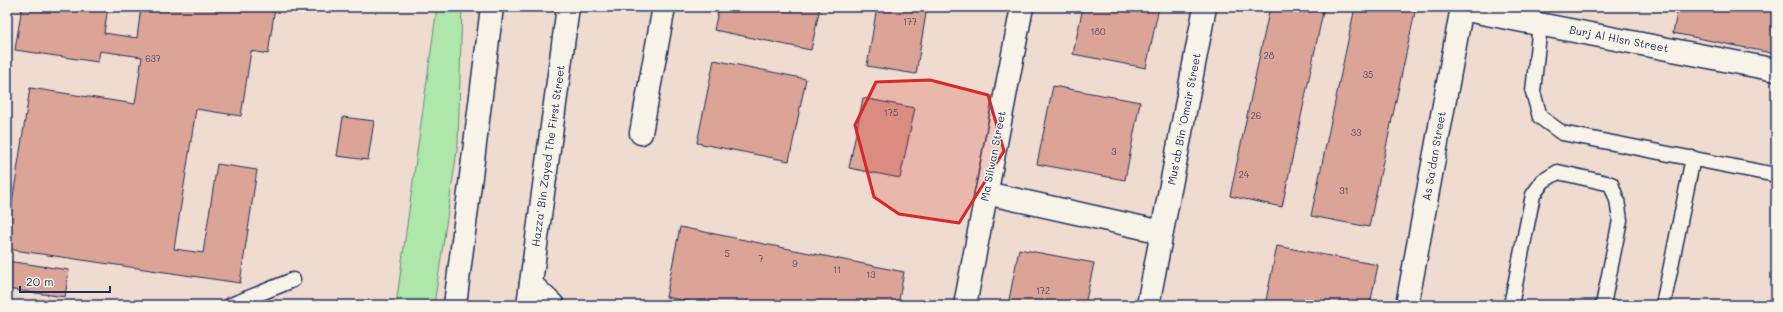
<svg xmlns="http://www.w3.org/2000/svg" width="1783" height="312" viewBox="0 0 1783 312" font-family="Mali,sans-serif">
<rect width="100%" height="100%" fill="#efdbcf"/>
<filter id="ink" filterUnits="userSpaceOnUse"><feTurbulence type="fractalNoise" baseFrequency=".025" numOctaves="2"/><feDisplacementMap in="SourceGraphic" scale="8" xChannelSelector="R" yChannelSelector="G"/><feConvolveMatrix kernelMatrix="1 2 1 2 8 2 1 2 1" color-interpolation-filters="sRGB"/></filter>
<g filter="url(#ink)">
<path fill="#afe6a9" stroke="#658a84" d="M 437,7 L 462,7 L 458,144 L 434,305 L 396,305 Z"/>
<g fill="#dca496" stroke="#1b2f5e">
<path d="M 22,7 L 108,7 L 104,33 L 137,38 L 141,7 L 275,7 L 268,54 L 251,51 L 241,116 L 196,109 L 174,249 L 203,253 L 217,164 L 257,170 L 240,283 L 7,249 L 7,235 L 30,88 L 135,104 L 142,57 L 100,51 L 98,62 L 15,50 Z"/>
<path d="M 719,7 L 820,7 L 811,50 L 714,30 Z"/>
<path d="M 877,7 L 927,7 L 916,74 L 867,66 Z"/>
<path d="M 1083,7 L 1159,7 L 1146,68 L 1073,54 Z"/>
<path d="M 1270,7 L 1324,7 L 1282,207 L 1230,196 Z"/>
<path d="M 1355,7 L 1416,7 L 1369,227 L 1311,216 Z"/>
<path d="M 1678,7 L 1776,7 L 1776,54 L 1673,33 Z"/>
<path d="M 714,60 L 806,79 L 789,161 L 697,143 Z"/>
<path d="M 1053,86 L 1140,102 L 1125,180 L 1037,164 Z"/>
<path d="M 863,98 L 915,108 L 900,178 L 849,168 Z"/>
<path d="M 343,117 L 374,121 L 368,160 L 337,156 Z"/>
<path d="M 680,227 L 904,272 L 898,305 L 707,305 L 666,297 Z"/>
<path d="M 1277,246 L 1378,265 L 1370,305 L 1265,305 Z"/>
<path d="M 1019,249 L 1094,263 L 1085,305 L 1008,305 Z"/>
<path d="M 7,261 L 69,270 L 65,297 L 7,289 Z"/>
</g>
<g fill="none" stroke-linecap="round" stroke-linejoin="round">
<defs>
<g id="lane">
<path d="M 1540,24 L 1533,92 L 1540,117 L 1562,133 L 1776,175"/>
<path d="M 231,305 L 293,280"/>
<path d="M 1511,305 L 1533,195 L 1543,181 L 1558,172 L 1611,184 L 1617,200 L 1620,220 L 1603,305"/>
<path d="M 1663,305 L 1693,158"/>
</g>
<g id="street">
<path d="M 1461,9 L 1776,70"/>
<path d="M 641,133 L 664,7"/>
<path d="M 986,193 L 1162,232"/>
<path d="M 531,284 L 553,305"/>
<path d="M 965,305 L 1022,7"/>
<path d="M 1148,305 L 1205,7"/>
<path d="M 1407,305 L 1462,7"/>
</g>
<g id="primary">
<path d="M 455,305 L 492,7"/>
<path d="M 528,305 L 568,7"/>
</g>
</defs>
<use href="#lane" stroke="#1b2f5e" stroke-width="17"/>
<use href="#street" stroke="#1b2f5e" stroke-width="25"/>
<use href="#primary" stroke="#1b2f5e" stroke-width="25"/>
<use href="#lane" stroke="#f7f3e8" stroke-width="14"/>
<use href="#street" stroke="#f7f3e8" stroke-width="22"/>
<use href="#primary" stroke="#f7f3e8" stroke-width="22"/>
</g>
</g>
<path fill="#d62828" fill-opacity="0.2" stroke="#d62828" stroke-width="3" stroke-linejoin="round" d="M 930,80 L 988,95 L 1004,151 L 959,223 L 899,214 L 874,197 L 855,125 L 876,82 Z"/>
<g text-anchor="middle" stroke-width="3" stroke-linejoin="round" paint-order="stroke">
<g font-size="9" fill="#4b4c6c">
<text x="910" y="25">177</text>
<text x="1098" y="35">180</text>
<text x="1269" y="59">28</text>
<text x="153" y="62">637</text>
<text x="1368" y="78">35</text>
<text x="891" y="116">175</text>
<text x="1256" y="119">26</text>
<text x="1356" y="136">33</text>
<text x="1114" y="155">3</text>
<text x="1244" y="178">24</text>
<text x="1344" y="194">31</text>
<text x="727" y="257">5</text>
<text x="761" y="262">7</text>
<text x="795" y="267">9</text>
<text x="837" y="273">11</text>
<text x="871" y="278">13</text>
<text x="1043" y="294">172</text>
</g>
<g font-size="11" fill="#1b2f5e" stroke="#f7f3e8">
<text transform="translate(1619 39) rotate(11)" y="4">Burj Al Hisn Street</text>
<text transform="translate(1184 119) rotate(-79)" y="4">Mus'ab Bin 'Omair Street</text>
<text transform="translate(548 156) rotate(-82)" y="4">Hazza' Bin Zayed The First Street</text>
<text transform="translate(993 156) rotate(-79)" y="4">Ma Silwan Street</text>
<text transform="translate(1434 156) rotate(-80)" y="4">As Sa'dan Street</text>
</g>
</g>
<rect width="1783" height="312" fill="none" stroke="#f7f3e8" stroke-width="24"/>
<rect x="12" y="12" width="1759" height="288" fill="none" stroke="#1b2f5e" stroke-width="1.5" filter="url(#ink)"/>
<path d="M20 286v6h90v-6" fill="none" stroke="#1b2f5e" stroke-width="2"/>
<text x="26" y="286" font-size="12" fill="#1b2f5e" stroke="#f7f3e8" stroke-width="3" paint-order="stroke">20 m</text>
</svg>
